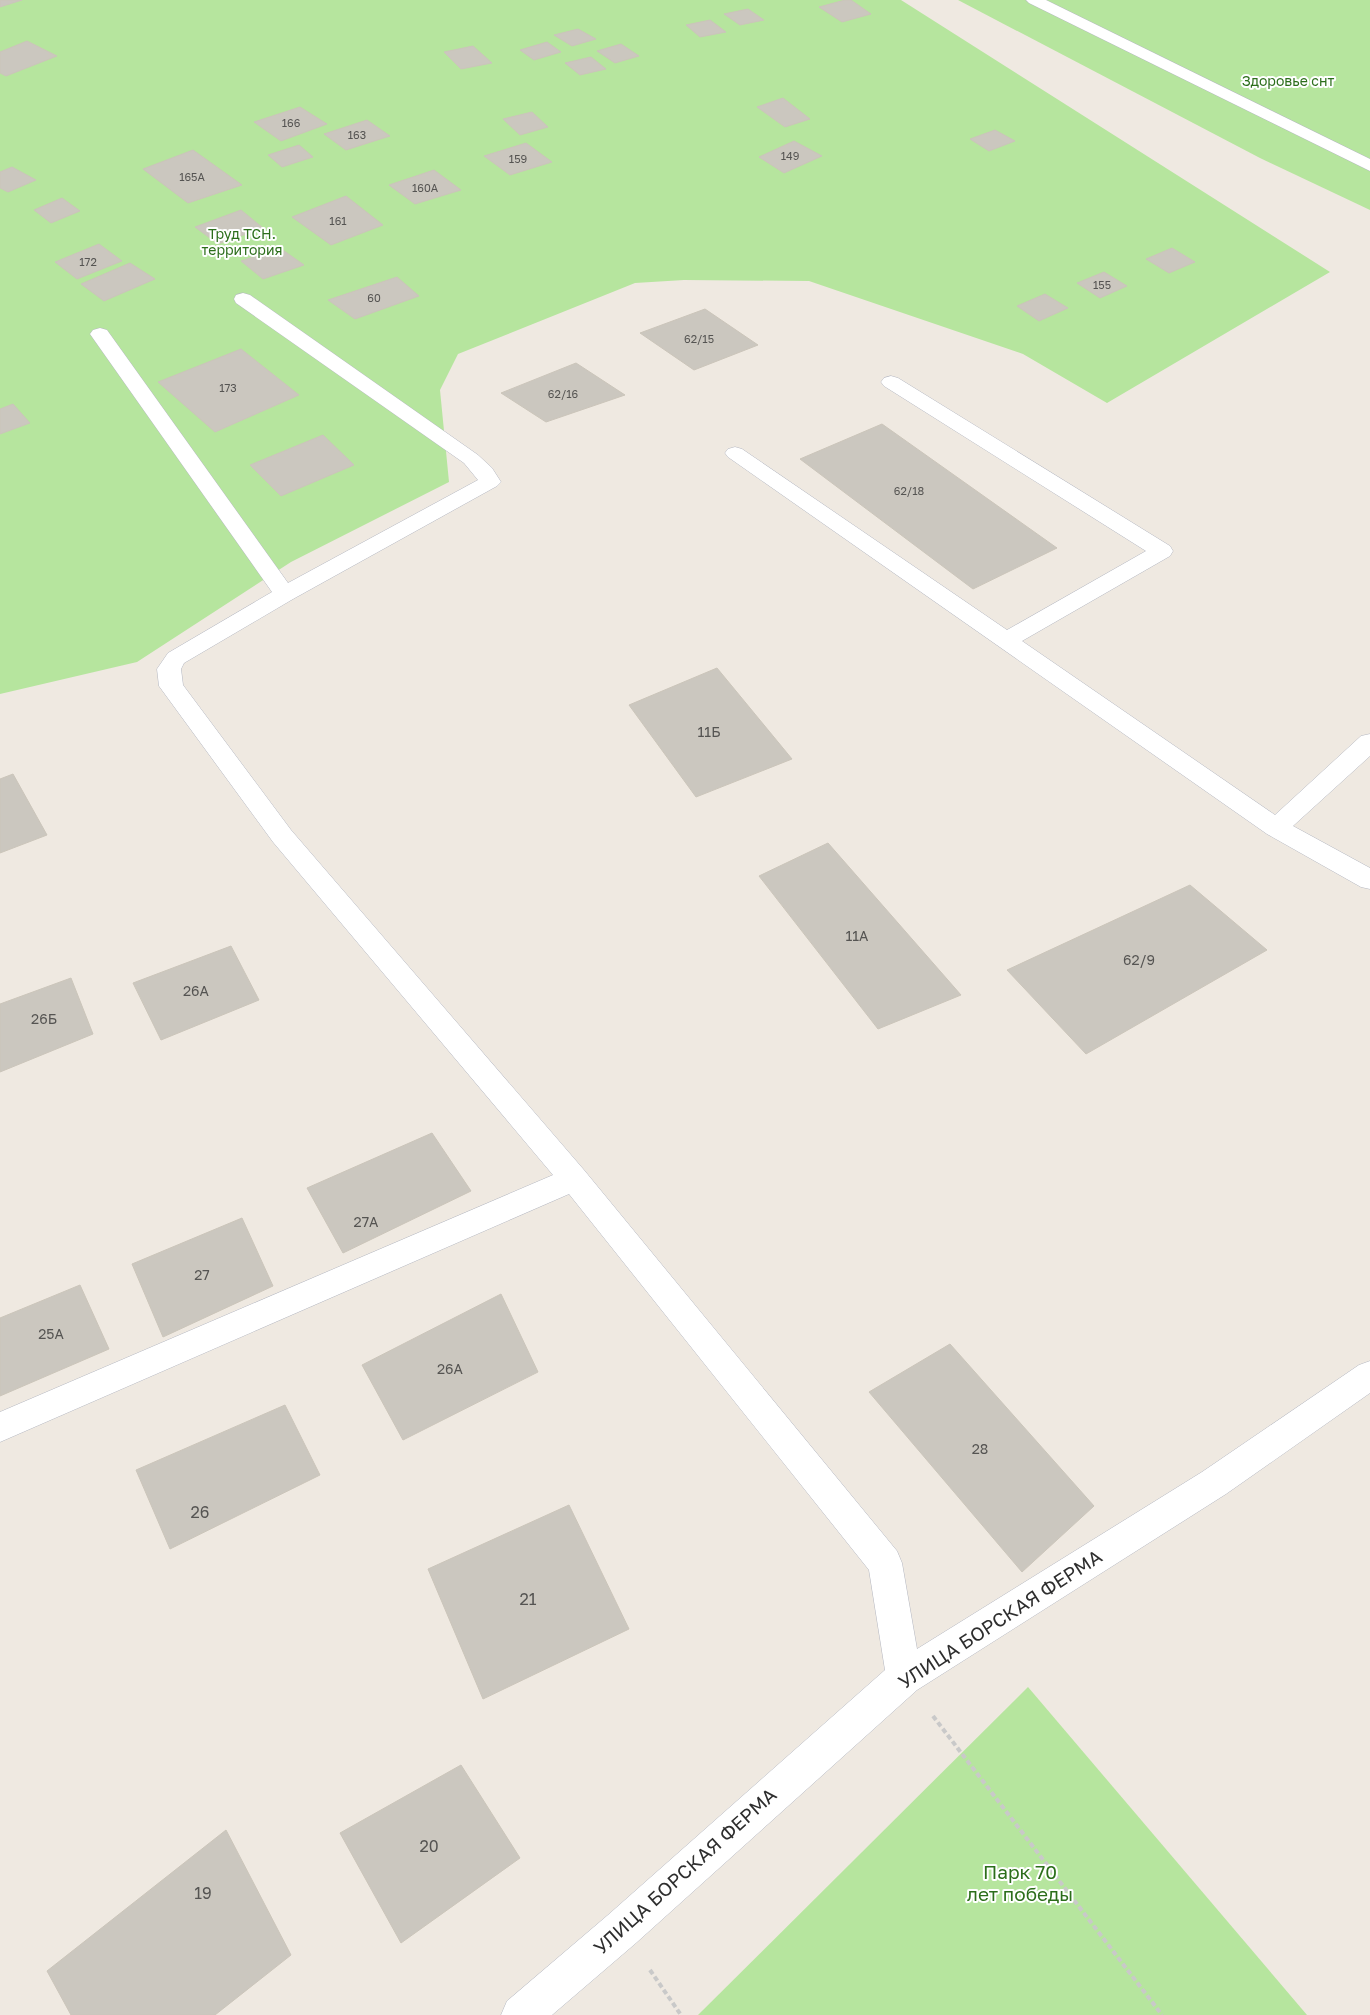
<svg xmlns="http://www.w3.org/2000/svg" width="1370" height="2015" viewBox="0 0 1370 2015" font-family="'Golos Text',sans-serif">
<rect width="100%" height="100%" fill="#efe9e1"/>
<g fill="#b6e59e">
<path d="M 0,0 L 901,0 L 1330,272 L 1107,403 L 1023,354 L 809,281 L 684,280 L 635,283 L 458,354 L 440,390 L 449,482 L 291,562 L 137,662 L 0,694 Z"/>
<path d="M 958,0 L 1370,0 L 1370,210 L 1260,158 Z"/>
<path d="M 1028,1687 L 1307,2015 L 698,2015 Z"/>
</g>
<g fill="#cbc7bf" stroke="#cbc5ba">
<path d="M 0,0 L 22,0 L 0,7 Z"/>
<path d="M 845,0 L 851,0 L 871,14 L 842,22 L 819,7 Z"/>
<path d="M 748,9 L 764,20 L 740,25 L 724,14 Z"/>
<path d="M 710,20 L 726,32 L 700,37 L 686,25 Z"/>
<path d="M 578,29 L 596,39 L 572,46 L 554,35 Z"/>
<path d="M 27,41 L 57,56 L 6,76 L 0,73 L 0,52 Z"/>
<path d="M 547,42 L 561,52 L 534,60 L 520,50 Z"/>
<path d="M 621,44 L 639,56 L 615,63 L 597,51 Z"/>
<path d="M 473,46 L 492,63 L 461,69 L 444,52 Z"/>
<path d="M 591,57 L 606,69 L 580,75 L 565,63 Z"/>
<path d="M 783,98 L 810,119 L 785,127 L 757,107 Z"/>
<path d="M 300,107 L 327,124 L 281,141 L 254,122 Z"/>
<path d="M 532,112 L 548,127 L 520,135 L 503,119 Z"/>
<path d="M 367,120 L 390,136 L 346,150 L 324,134 Z"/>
<path d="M 995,130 L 1015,141 L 989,151 L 970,139 Z"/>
<path d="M 794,141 L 822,156 L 784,173 L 759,157 Z"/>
<path d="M 526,143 L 552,162 L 510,175 L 484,156 Z"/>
<path d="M 299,145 L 313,157 L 282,167 L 268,155 Z"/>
<path d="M 193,150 L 242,185 L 188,203 L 143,169 Z"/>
<path d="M 12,167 L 36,180 L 8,192 L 0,188 L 0,172 Z"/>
<path d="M 434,170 L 461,190 L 415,204 L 389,185 Z"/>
<path d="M 346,196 L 383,225 L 331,245 L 292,217 Z"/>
<path d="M 62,198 L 80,211 L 51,223 L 34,210 Z"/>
<path d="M 241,210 L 263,228 L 218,244 L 195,227 Z"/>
<path d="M 99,244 L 122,261 L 77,279 L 55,262 Z"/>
<path d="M 280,248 L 304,265 L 263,279 L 241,261 Z"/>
<path d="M 1172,248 L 1195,262 L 1169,273 L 1146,259 Z"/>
<path d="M 130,263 L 155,279 L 104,301 L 81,284 Z"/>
<path d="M 1104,272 L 1127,286 L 1100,298 L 1077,283 Z"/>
<path d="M 397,277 L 419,296 L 355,319 L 328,300 Z"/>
<path d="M 1045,294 L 1068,308 L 1039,321 L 1017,306 Z"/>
<path d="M 705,309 L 758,345 L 694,370 L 640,333 Z"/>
<path d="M 241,349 L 299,395 L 215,432 L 158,382 Z"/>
<path d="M 576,363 L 625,395 L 546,422 L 501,393 Z"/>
<path d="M 13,404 L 30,423 L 0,434 L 0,409 Z"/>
<path d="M 882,424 L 1057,548 L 973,589 L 800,459 Z"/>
<path d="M 323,435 L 354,465 L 281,496 L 250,465 Z"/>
<path d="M 717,668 L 792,759 L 696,797 L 629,705 Z"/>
<path d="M 13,774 L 47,835 L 0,853 L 0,779 Z"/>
<path d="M 828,843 L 961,995 L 878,1029 L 759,876 Z"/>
<path d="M 1190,885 L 1267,950 L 1086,1054 L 1007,970 Z"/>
<path d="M 231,946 L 259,1000 L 161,1040 L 133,983 Z"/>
<path d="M 71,978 L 93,1034 L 0,1072 L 0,1004 Z"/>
<path d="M 432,1133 L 471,1191 L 343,1253 L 307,1188 Z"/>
<path d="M 242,1218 L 273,1286 L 163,1337 L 132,1264 Z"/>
<path d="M 80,1285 L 109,1349 L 0,1396 L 0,1318 Z"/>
<path d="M 501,1294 L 538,1372 L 403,1440 L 362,1365 Z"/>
<path d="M 950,1344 L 1094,1506 L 1022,1572 L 869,1392 Z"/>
<path d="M 285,1405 L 320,1475 L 170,1549 L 136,1470 Z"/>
<path d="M 569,1505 L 629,1629 L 483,1699 L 428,1569 Z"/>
<path d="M 461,1765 L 520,1858 L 401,1943 L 340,1833 Z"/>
<path d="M 226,1830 L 291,1955 L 215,2015 L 71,2015 L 47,1971 Z"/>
</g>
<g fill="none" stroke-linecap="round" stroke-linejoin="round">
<defs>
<g id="minor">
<path d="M 1026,0 L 1046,0 L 1370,159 L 1370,171 L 1029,3 Z"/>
<path d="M 243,293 L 250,295 L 478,455 L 492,468 L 501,482 L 497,486 L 293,599 L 184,663 L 181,669 L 183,685 L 291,830 L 584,1170 L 897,1551 L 902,1563 L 917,1649 L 1202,1472 L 1359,1365 L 1370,1361 L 1370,1393 L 1226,1494 L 917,1690 L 636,1943 L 552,2015 L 501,2015 L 507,2001 L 608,1915 L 885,1670 L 869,1570 L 569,1194 L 0,1442 L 0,1412 L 553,1175 L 273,842 L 159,686 L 157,669 L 168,653 L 272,592 L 90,334 L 93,330 L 100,328 L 107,330 L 288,583 L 478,480 L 464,463 L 236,303 L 234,299 L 236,295 Z"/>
<path d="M 891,376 L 898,378 L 1170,546 L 1173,551 L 1170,556 L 1022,641 L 1275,815 L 1361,736 L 1370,734 L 1370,756 L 1293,826 L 1370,868 L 1370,889 L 1361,887 L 1267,834 L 728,457 L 725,453 L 728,449 L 735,447 L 742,449 L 1007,630 L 1146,551 L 884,386 L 881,382 L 884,378 Z"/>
</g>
</defs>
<use href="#minor" stroke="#b4b7c1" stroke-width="1"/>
<g stroke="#c9c9c9" stroke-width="4" stroke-dasharray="5 3" stroke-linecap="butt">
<path d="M 933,1716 L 1162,2015"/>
<path d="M 650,1970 L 681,2015"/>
</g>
<use href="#minor" fill="#fff" fill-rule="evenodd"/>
</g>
<g text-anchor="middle" stroke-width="4" stroke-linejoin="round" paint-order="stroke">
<g font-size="11" fill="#555452">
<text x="291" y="127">166</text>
<text x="357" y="139">163</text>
<text x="790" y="160">149</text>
<text x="518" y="163">159</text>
<text x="192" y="181">165А</text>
<text x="425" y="192">160А</text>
<text x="338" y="225">161</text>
<text x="88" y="266">172</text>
<text x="1102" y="289">155</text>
<text x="374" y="302">60</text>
<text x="699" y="343">62/15</text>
<text x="228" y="392">173</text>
<text x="563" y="398">62/16</text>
<text x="909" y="495">62/18</text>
</g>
<g font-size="14" fill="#2c6e1b" stroke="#fff">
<text x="1288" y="86">Здоровье снт</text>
<text x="242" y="239">Труд ТСН.<tspan x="242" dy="16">территория</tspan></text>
</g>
<g font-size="14" fill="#555452">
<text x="709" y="737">11Б</text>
<text x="857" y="941">11А</text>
<text x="1139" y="965">62/9</text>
<text x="196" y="996">26А</text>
<text x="44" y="1024">26Б</text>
<text x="366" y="1227">27А</text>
<text x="202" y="1280">27</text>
<text x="51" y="1339">25А</text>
<text x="450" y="1374">26А</text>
<text x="980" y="1454">28</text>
</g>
<g font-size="16" fill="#555452">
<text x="200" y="1518">26</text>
<text x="528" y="1605">21</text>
<text x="429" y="1852">20</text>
<text x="203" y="1899">19</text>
</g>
<g font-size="19" fill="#2e2e2e" stroke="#fff">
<text transform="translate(1000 1619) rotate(-33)" y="7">УЛИЦА БОРСКАЯ ФЕРМА</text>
<text transform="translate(685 1871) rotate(-42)" y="7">УЛИЦА БОРСКАЯ ФЕРМА</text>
</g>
<g font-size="19" fill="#2c6e1b" stroke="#fff">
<text x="1020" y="1879">Парк 70<tspan x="1020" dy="22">лет победы</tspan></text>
</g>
</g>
</svg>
